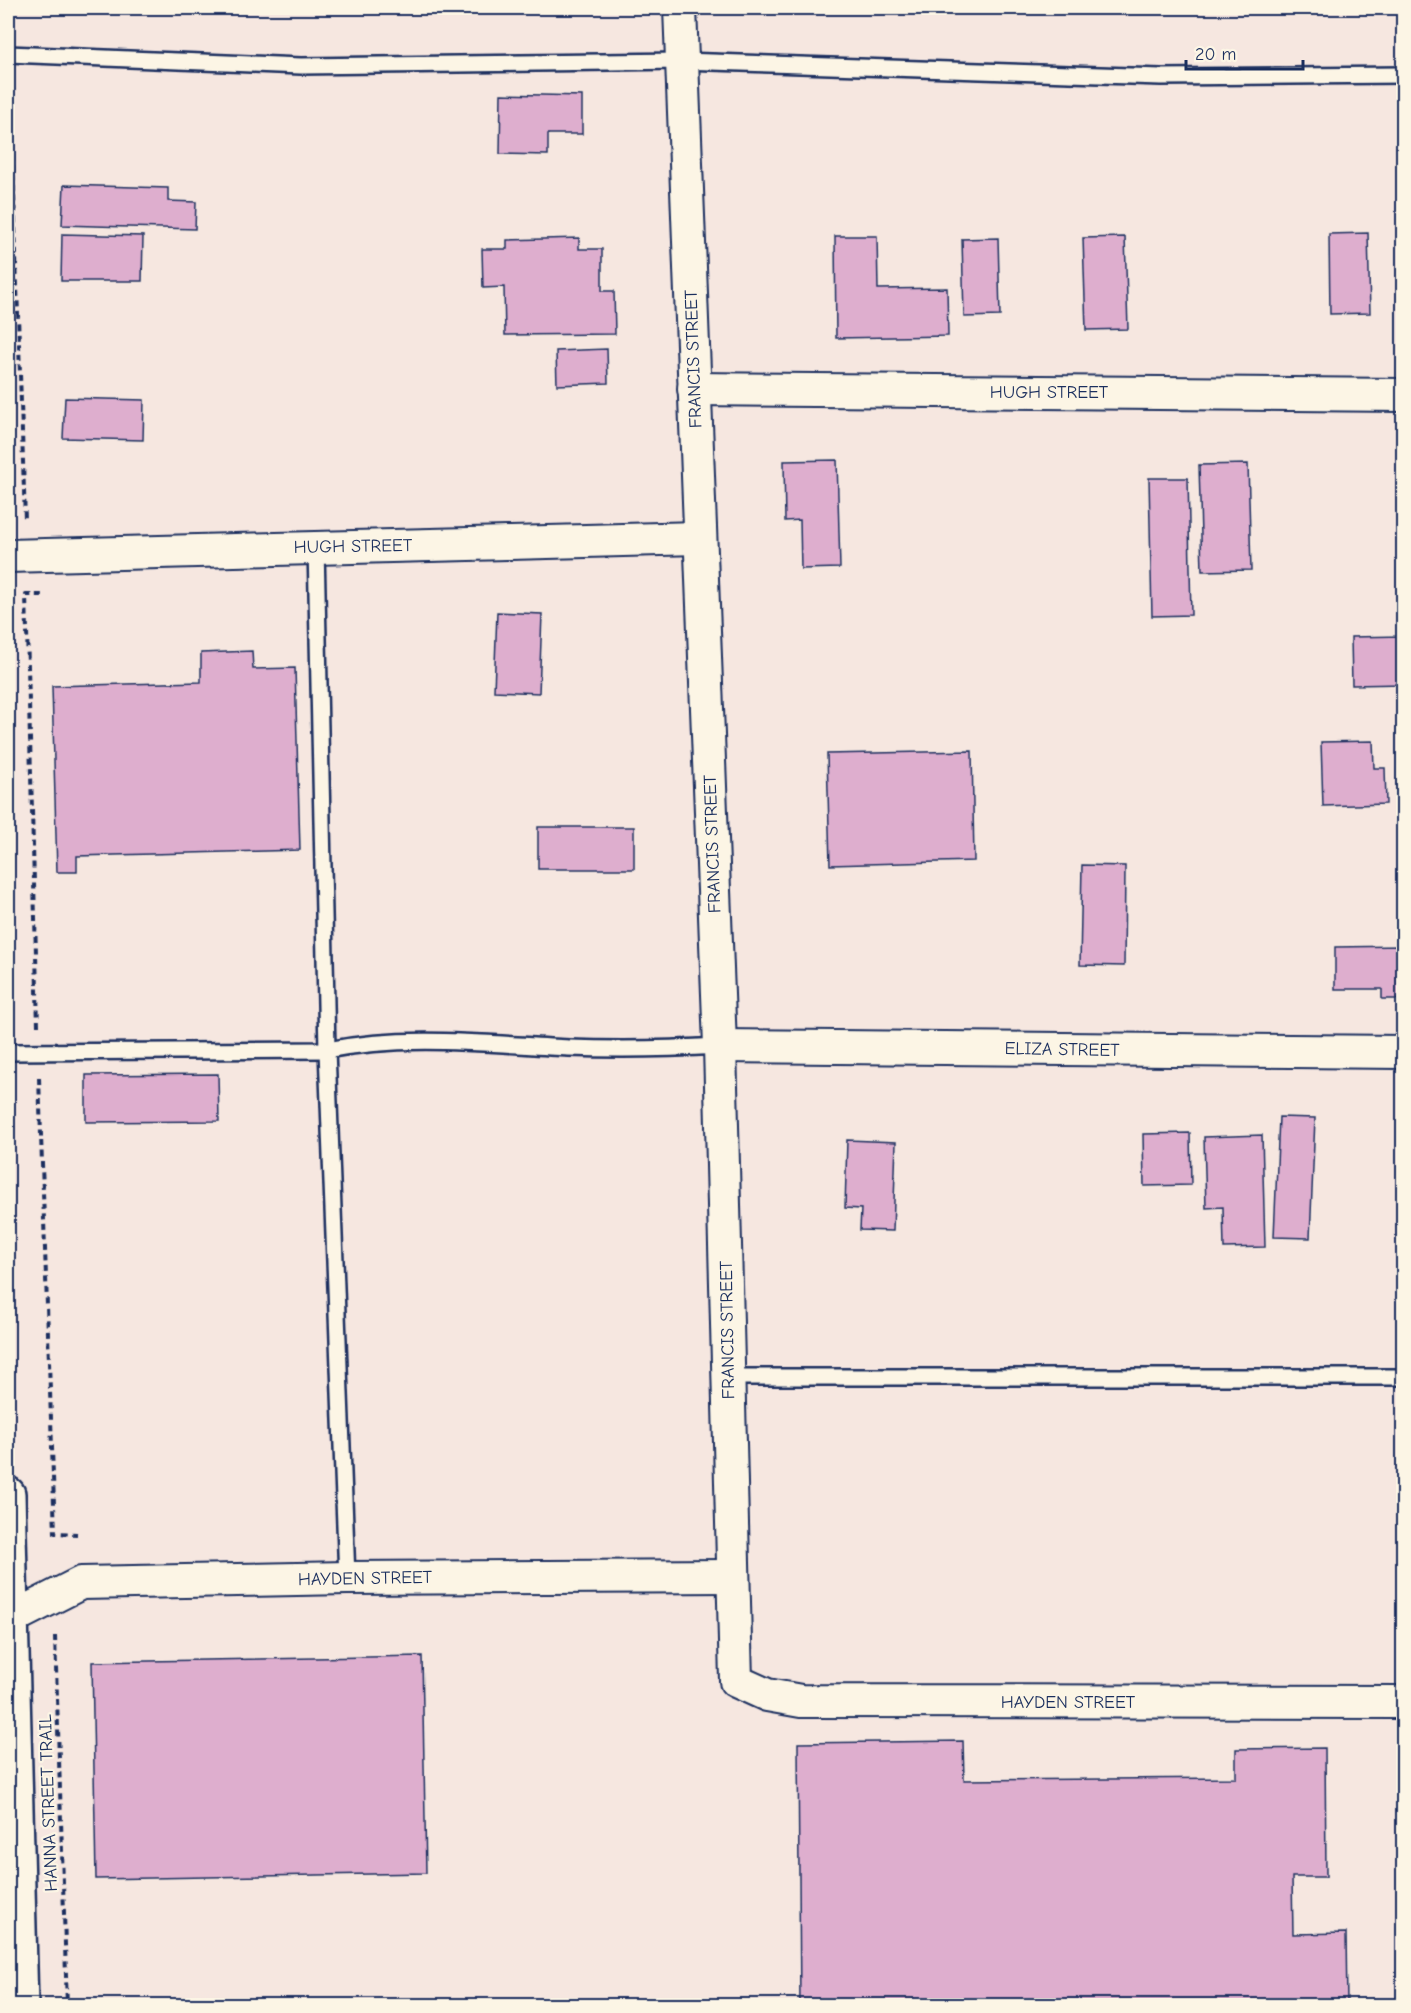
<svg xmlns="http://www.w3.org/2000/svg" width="1411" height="2013" viewBox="0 0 1411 2013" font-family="'Comic Neue',sans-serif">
<rect width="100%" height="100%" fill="#f6e7e0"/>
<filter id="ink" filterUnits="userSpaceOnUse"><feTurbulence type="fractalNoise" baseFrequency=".0167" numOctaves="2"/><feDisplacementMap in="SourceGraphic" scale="12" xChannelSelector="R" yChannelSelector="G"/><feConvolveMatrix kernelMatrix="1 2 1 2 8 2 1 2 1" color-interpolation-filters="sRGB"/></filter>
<g filter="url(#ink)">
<g fill="#deaece" stroke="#1b2f5e" stroke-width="1.5">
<path d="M 501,94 L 582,96 L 582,134 L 548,134 L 548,155 L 500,154 Z"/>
<path d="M 64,185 L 168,188 L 168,201 L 196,202 L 195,229 L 62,225 Z"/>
<path d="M 1368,233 L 1370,313 L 1330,314 L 1329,234 Z"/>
<path d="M 62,234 L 143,236 L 142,281 L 61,281 Z"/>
<path d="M 835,236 L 877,236 L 878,289 L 947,288 L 948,336 L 836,338 Z"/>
<path d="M 1125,237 L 1128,329 L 1086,330 L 1083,238 Z"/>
<path d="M 579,238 L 579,249 L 602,249 L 602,291 L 614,291 L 615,334 L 505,335 L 504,287 L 483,288 L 482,249 L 507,249 L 507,240 Z"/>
<path d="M 998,238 L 1000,316 L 964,317 L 962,239 Z"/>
<path d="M 607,349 L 608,383 L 557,385 L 556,351 Z"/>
<path d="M 65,398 L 144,400 L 143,440 L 63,438 Z"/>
<path d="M 837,460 L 840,568 L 801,569 L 800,520 L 785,521 L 784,461 Z"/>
<path d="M 1248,464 L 1251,570 L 1202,571 L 1199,465 Z"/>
<path d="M 1149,478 L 1188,478 L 1191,615 L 1152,616 Z"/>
<path d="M 497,612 L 542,614 L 539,693 L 494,691 Z"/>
<path d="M 1404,636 L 1404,684 L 1352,685 L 1351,637 Z"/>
<path d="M 252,651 L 253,669 L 295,668 L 300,850 L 77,856 L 77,872 L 57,872 L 52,686 L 201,682 L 201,653 Z"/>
<path d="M 1373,741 L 1374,768 L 1385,768 L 1386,804 L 1323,806 L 1321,742 Z"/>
<path d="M 972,751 L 974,861 L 830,865 L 827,754 Z"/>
<rect x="538" y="827" width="96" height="42"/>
<path d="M 1082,865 L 1125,866 L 1124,966 L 1080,965 Z"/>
<path d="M 1404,946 L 1404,999 L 1382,999 L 1382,989 L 1335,989 L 1335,947 Z"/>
<path d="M 218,1074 L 219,1121 L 86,1122 L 86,1075 Z"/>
<path d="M 1279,1117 L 1315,1118 L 1310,1238 L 1274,1237 Z"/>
<path d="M 1190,1133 L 1191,1185 L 1144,1186 L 1143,1134 Z"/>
<path d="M 1262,1135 L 1265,1247 L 1224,1248 L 1223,1207 L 1206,1208 L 1204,1137 Z"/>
<path d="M 847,1140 L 896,1142 L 893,1231 L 860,1230 L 861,1209 L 845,1208 Z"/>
<path d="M 422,1656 L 426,1873 L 96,1879 L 92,1662 Z"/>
<path d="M 963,1741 L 964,1780 L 1236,1778 L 1236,1749 L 1325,1748 L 1326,1877 L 1292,1877 L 1293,1934 L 1346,1933 L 1347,2005 L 1394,2006 L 800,2006 L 798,1743 Z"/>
</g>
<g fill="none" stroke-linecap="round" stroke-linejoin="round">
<defs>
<g id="lane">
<path d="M 8,54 L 301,66 L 682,61 L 1161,77 L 1404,75"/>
<path d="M 316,547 L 327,1050 L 347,1578"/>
<path d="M 8,1052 L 327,1050 C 408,1034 488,1044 569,1048 C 620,1050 670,1049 720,1046"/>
<path d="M 728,1377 L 1404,1377"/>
</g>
<g id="street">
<path d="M 680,8 L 720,1046 L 736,1681 L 767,1695 L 801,1701 L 1404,1702"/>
<path d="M 694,389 L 1404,395"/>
<path d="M 8,556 L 698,538"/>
<path d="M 720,1046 L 1404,1052"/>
<path d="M 8,1620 L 81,1583 L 347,1578 L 733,1576"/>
</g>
<path id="secondary" d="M 8,1494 L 21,2006"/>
</defs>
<use href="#lane" stroke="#1b2f5e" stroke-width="20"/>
<use href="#street" stroke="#1b2f5e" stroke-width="36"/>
<use href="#secondary" stroke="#1b2f5e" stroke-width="38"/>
<g stroke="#1b2f5e" stroke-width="4" stroke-dasharray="6 4.5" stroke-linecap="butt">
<path d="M 8,17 L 8,28"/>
<path d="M 10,81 L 25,520"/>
<path d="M 38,1026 L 26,595 L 44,595"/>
<path d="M 39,1078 L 55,1533 L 77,1534"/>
<path d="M 55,1636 L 67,2006"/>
</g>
<use href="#lane" stroke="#fcf5e5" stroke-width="15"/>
<use href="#street" stroke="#fcf5e5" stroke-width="32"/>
<use href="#secondary" stroke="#fcf5e5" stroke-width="33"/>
</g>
</g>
<g text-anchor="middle" stroke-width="4.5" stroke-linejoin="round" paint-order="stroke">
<g font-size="18" fill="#1b2f5e" stroke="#fcf5e5">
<text transform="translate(693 359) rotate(-92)" y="6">FRANCIS STREET</text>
<text x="1049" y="398">HUGH STREET</text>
<text transform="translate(353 546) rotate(-1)" y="6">HUGH STREET</text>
<text transform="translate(712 844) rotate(-92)" y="6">FRANCIS STREET</text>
<text transform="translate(1062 1049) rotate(1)" y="6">ELIZA STREET</text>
<text transform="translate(727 1330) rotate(-91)" y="6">FRANCIS STREET</text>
<text transform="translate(365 1578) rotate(-1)" y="6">HAYDEN STREET</text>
<text x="1068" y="1708">HAYDEN STREET</text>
<text transform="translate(48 1803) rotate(-92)" y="6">HANNA STREET TRAIL</text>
</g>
</g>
<rect width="1411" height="2013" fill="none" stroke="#fcf5e5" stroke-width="30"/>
<rect x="15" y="15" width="1381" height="1983" fill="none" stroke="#1b2f5e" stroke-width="2" filter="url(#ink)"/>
<path d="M1186 60v9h117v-9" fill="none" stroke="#1b2f5e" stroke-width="3"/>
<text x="1195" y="60" font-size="18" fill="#1b2f5e" stroke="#fcf5e5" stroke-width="4.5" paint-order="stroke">20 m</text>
</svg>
